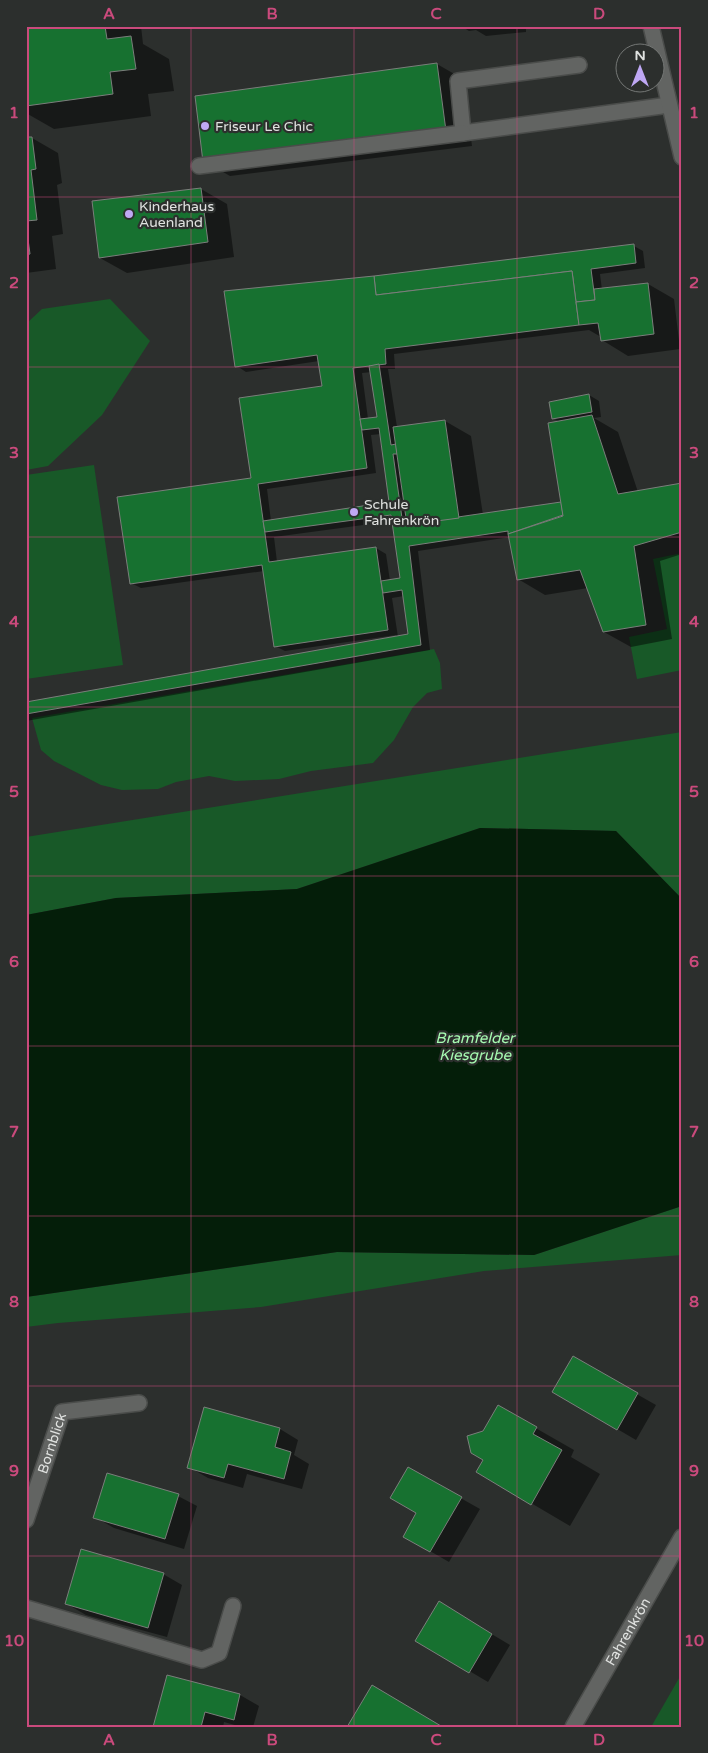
<svg xmlns="http://www.w3.org/2000/svg" width="708" height="1753" viewBox="0 0 708 1753" font-family="'Varela Round',sans-serif">
<rect width="100%" height="100%" fill="#2c2f2d"/>
<g fill="#185928">
<path d="M 110,299 L 150,341 L 102,415 L 48,466 L 26,470 L 26,324 L 42,309 Z"/>
<path d="M 94,465 L 123,665 L 26,679 L 26,475 Z"/>
<path d="M 682,553 L 682,670 L 637,679 L 629,637 L 667,629 L 653,559 Z"/>
<path d="M 434,649 L 440,663 L 442,689 L 427,693 L 413,707 L 394,740 L 373,763 L 311,771 L 279,779 L 235,781 L 209,776 L 176,782 L 158,789 L 122,790 L 101,785 L 54,761 L 41,750 L 32,718 Z"/>
<path d="M 682,732 L 682,899 L 616,831 L 480,828 L 297,889 L 116,898 L 26,915 L 26,837 Z"/>
<path d="M 682,1206 L 682,1255 L 484,1271 L 261,1307 L 58,1323 L 26,1327 L 26,1297 L 337,1252 L 534,1255 Z"/>
<path d="M 682,1673 L 682,1727 L 651,1727 Z"/>
</g>
<path fill="#041e09" d="M 480,828 L 616,831 L 682,899 L 682,1206 L 534,1255 L 337,1252 L 26,1297 L 26,915 L 116,898 L 297,889 Z"/>
<g fill="#0007" fill-rule="evenodd">
<path d="M 26,26 L 141,26 L 143,44 L 169,59 L 174,91 L 148,94 L 151,116 L 54,129 L 26,113 Z"/>
<path d="M 461,26 L 526,26 L 526,32 L 486,36 L 476,30 L 469,31 Z"/>
<path d="M 437,64 L 463,79 L 472,146 L 230,176 L 204,161 Z"/>
<path d="M 26,130 L 28,138 L 32,138 L 58,153 L 62,183 L 57,185 L 63,234 L 52,236 L 56,269 L 26,273 Z"/>
<path d="M 201,189 L 227,204 L 234,257 L 127,273 L 100,258 Z"/>
<path d="M 634,246 L 643,251 L 645,268 L 600,274 L 602,290 L 648,284 L 674,299 L 680,349 L 628,356 L 602,340 L 601,337 L 589,330 L 394,354 L 395,369 L 388,369 L 397,427 L 445,421 L 471,436 L 483,515 L 562,503 L 560,422 L 553,418 L 589,395 L 599,401 L 601,417 L 594,418 L 618,432 L 638,492 L 682,484 L 682,554 L 660,561 L 672,639 L 631,647 L 604,632 L 588,588 L 545,595 L 518,579 L 510,537 L 418,551 L 430,650 L 26,721 L 26,703 L 397,637 L 396,635 L 285,651 L 275,646 L 264,571 L 141,588 L 131,583 L 252,480 L 323,387 L 319,361 L 246,372 L 237,366 L 374,278 ZM 372,372 L 378,418 L 368,419 L 362,373 ZM 381,434 L 391,503 L 271,521 L 267,489 L 376,473 L 371,435 ZM 393,521 L 401,579 L 390,581 L 386,554 L 376,548 L 277,562 L 274,537 ZM 404,596 L 409,635 L 398,637 L 392,598 Z"/>
<path d="M 573,1358 L 656,1405 L 636,1440 L 554,1392 Z"/>
<path d="M 499,1407 L 574,1450 L 571,1457 L 600,1474 L 570,1526 L 478,1472 L 485,1459 L 484,1432 Z"/>
<path d="M 280,1429 L 298,1440 L 294,1455 L 309,1464 L 302,1489 L 247,1474 L 243,1488 L 208,1478 L 189,1467 Z"/>
<path d="M 409,1469 L 480,1509 L 449,1562 L 404,1536 L 418,1513 Z"/>
<path d="M 178,1496 L 197,1506 L 184,1549 L 114,1528 L 95,1517 Z"/>
<path d="M 163,1574 L 182,1585 L 167,1637 L 86,1615 L 67,1604 Z"/>
<path d="M 458,1614 L 510,1645 L 488,1682 L 417,1640 Z"/>
<path d="M 168,1677 L 240,1695 L 259,1706 L 253,1727 L 242,1727 L 224,1722 L 223,1727 L 155,1727 Z"/>
</g>
<g fill="#177130" stroke="#7b7e7b">
<path d="M 26,26 L 105,26 L 107,39 L 131,36 L 136,69 L 110,72 L 113,94 L 26,106 Z"/>
<path d="M 437,63 L 446,131 L 203,162 L 195,96 Z"/>
<path d="M 26,137 L 32,137 L 36,169 L 31,170 L 37,220 L 26,221 Z"/>
<path d="M 201,188 L 208,242 L 99,258 L 92,201 Z"/>
<path d="M 26,224 L 30,254 L 26,255 Z"/>
<path d="M 634,244 L 636,263 L 591,269 L 595,300 L 576,302 L 572,271 L 376,295 L 374,276 Z"/>
<path d="M 572,271 L 579,325 L 385,349 L 386,364 L 353,368 L 367,468 L 258,484 L 269,562 L 376,547 L 388,630 L 274,647 L 262,565 L 130,584 L 117,497 L 251,478 L 239,398 L 322,386 L 317,355 L 235,367 L 224,291 L 374,276 L 376,295 Z"/>
<path d="M 648,283 L 654,334 L 601,341 L 598,323 L 579,325 L 576,302 L 595,300 L 594,289 Z"/>
<path d="M 379,364 L 391,445 L 396,444 L 397,454 L 393,454 L 403,525 L 561,502 L 563,515 L 508,534 L 508,531 L 409,546 L 421,645 L 26,714 L 26,702 L 408,634 L 402,590 L 383,593 L 381,581 L 400,578 L 391,515 L 265,532 L 263,521 L 389,502 L 379,428 L 362,430 L 360,419 L 377,417 L 369,366 Z"/>
<path d="M 589,394 L 592,412 L 552,419 L 549,402 Z"/>
<path d="M 592,415 L 618,494 L 682,483 L 682,532 L 634,546 L 646,625 L 603,632 L 580,570 L 517,580 L 508,534 L 563,516 L 548,423 Z"/>
<path d="M 445,420 L 459,518 L 407,525 L 393,427 Z"/>
<path d="M 573,1356 L 638,1393 L 617,1430 L 552,1392 Z"/>
<path d="M 498,1405 L 537,1427 L 533,1434 L 562,1450 L 531,1505 L 476,1472 L 483,1460 L 471,1453 L 467,1436 L 483,1431 Z"/>
<path d="M 204,1407 L 280,1428 L 275,1447 L 291,1452 L 284,1479 L 228,1464 L 224,1478 L 187,1468 Z"/>
<path d="M 408,1467 L 462,1497 L 430,1552 L 403,1537 L 416,1513 L 390,1498 Z"/>
<path d="M 107,1473 L 179,1494 L 165,1539 L 93,1518 Z"/>
<path d="M 81,1549 L 164,1573 L 148,1628 L 65,1604 Z"/>
<path d="M 439,1601 L 492,1634 L 469,1673 L 415,1641 Z"/>
<path d="M 167,1675 L 240,1694 L 234,1720 L 205,1712 L 201,1727 L 153,1727 Z"/>
<path d="M 372,1685 L 441,1726 L 441,1727 L 347,1727 Z"/>
</g>
<g fill="none" stroke-linecap="round" stroke-linejoin="round">
<defs>
<g id="lane">
<path d="M 579,65 L 458,81 L 463,133 L 669,105"/>
<path d="M 199,166 L 463,133"/>
<path d="M 26,1608 L 202,1660 L 219,1653 L 233,1606"/>
</g>
<g id="street">
<path d="M 651,26 L 682,157"/>
<path id="s1" d="M 26,1520 L 62,1412 L 139,1403"/>
<path id="s2" d="M 573,1727 L 682,1537"/>
</g>
</defs>
<use href="#lane" stroke="#4a4c4a" stroke-width="18"/>
<use href="#street" stroke="#4a4c4a" stroke-width="18"/>
<use href="#lane" stroke="#626462" stroke-width="15"/>
<use href="#street" stroke="#626462" stroke-width="15"/>
</g>
<path fill="none" stroke="#ca4a7c" stroke-width="1" stroke-opacity="0.55" d="M 191,26 L 191,1727M 354,26 L 354,1727M 517,26 L 517,1727M 26,197 L 682,197M 26,367 L 682,367M 26,537 L 682,537M 26,707 L 682,707M 26,876 L 682,876M 26,1046 L 682,1046M 26,1216 L 682,1216M 26,1386 L 682,1386M 26,1556 L 682,1556"/>
<g fill="#bfa8f4" stroke="#2c2f2d" stroke-width="2">
<circle cx="205" cy="126" r="5"/>
<circle cx="129" cy="214" r="5"/>
<circle cx="354" cy="512" r="5"/>
</g>
<g text-anchor="middle" stroke-width="4.5" stroke-linejoin="round" paint-order="stroke">
<g font-size="14" fill="#e0e2e0" stroke="#2c2f2d" text-anchor="start">
<text x="215" y="131">Friseur Le Chic</text>
<text x="139" y="211">Kinderhaus<tspan x="139" dy="16">Auenland</tspan></text>
<text x="364" y="509">Schule<tspan x="364" dy="16">Fahrenkrön</tspan></text>
</g>
<g font-size="14" fill="#e0e2e0" stroke="#2c2f2d">
<text dy="5" stroke="none"><textPath href="#s1" startOffset="81">Bornblick</textPath></text>
<text dy="5" stroke="none"><textPath href="#s2" startOffset="110">Fahrenkrön</textPath></text>
</g>
<g font-size="15" font-style="italic" fill="#a7fbb2" stroke="#2c2f2d">
<text x="475" y="1043">Bramfelder<tspan x="475" dy="17">Kiesgrube</tspan></text>
</g>
</g>
<rect width="708" height="1753" fill="none" stroke="#2c2f2d" stroke-width="55"/>
<g transform="translate(640 68)"><circle r="24" fill="#2c2f2d" stroke="#747775"/>
<path d="M0-4L9 19L0 12L-9 19Z" fill="#bfa8f4"/>
<text y="-8" font-size="14" font-weight="bold" text-anchor="middle" fill="#e0e2e0">N</text>
</g>
<rect x="28" y="28" width="652" height="1698" fill="none" stroke="#ca4a7c" stroke-width="2"/>
<g font-size="16" text-anchor="middle" font-weight="bold" fill="#ca4a7c">
<text x="109" y="19">A</text>
<text x="272" y="19">B</text>
<text x="436" y="19">C</text>
<text x="599" y="19">D</text>
<text x="14" y="118">1</text>
<text x="694" y="118">1</text>
<text x="14" y="288">2</text>
<text x="694" y="288">2</text>
<text x="14" y="458">3</text>
<text x="694" y="458">3</text>
<text x="14" y="627">4</text>
<text x="694" y="627">4</text>
<text x="14" y="797">5</text>
<text x="694" y="797">5</text>
<text x="14" y="967">6</text>
<text x="694" y="967">6</text>
<text x="14" y="1137">7</text>
<text x="694" y="1137">7</text>
<text x="14" y="1307">8</text>
<text x="694" y="1307">8</text>
<text x="14" y="1476">9</text>
<text x="694" y="1476">9</text>
<text x="14" y="1646">10</text>
<text x="694" y="1646">10</text>
<text x="109" y="1745">A</text>
<text x="272" y="1745">B</text>
<text x="436" y="1745">C</text>
<text x="599" y="1745">D</text>
</g>
</svg>
